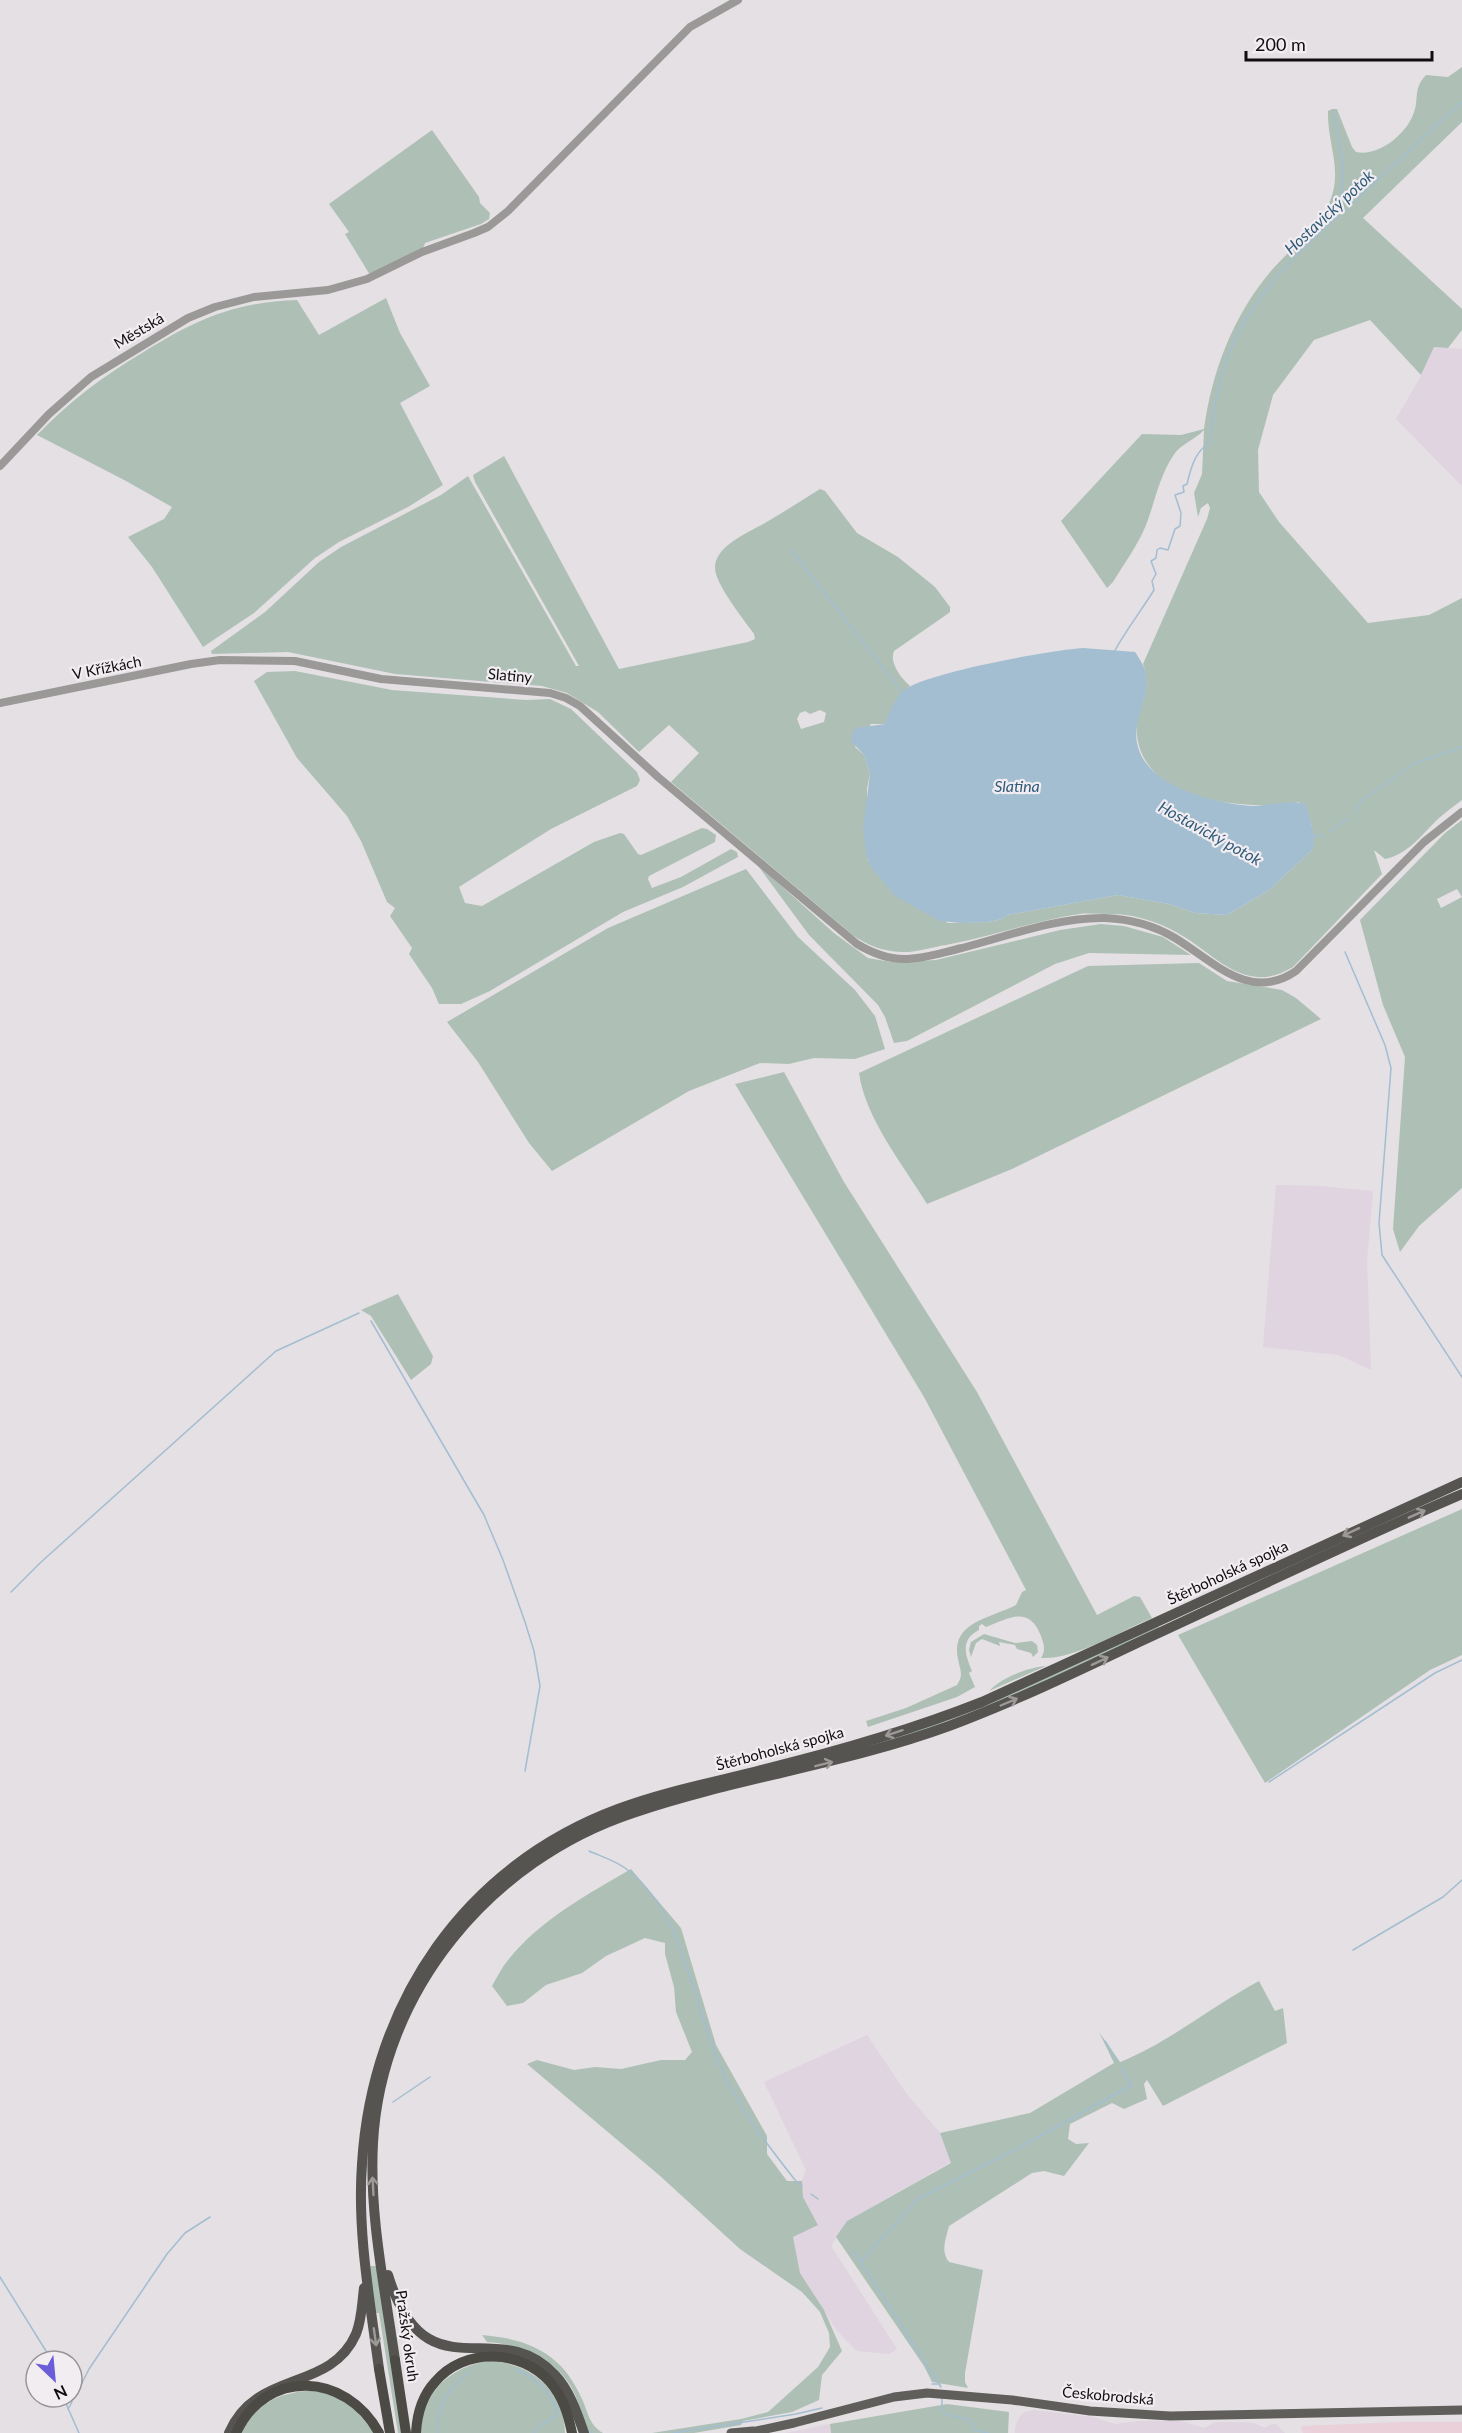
<svg xmlns="http://www.w3.org/2000/svg" width="1462" height="2433" viewBox="0 0 1462 2433" font-family="Lato,sans-serif">
<rect width="100%" height="100%" fill="#e4e0e4"/>
<path fill="#e9d0d9" d="M 1401,2422 L 1462,2422 L 1462,2433 L 1303,2433 L 1301,2426 Z"/>
<g fill="#dfd4df">
<path d="M 1434,347 L 1462,349 L 1462,486 L 1396,419 L 1421,376 Z"/>
<path d="M 1276,1185 L 1321,1186 L 1373,1191 L 1367,1261 L 1371,1370 L 1339,1355 L 1263,1347 Z"/>
<path d="M 867,2035 L 906,2093 L 940,2133 L 951,2162 L 847,2221 L 831,2246 L 897,2349 L 889,2354 L 857,2351 L 837,2331 L 800,2273 L 793,2237 L 818,2224 L 803,2197 L 802,2181 L 806,2170 L 764,2082 Z"/>
<path d="M 1033,2410 L 1093,2417 L 1115,2424 L 1138,2421 L 1181,2421 L 1204,2428 L 1215,2422 L 1234,2422 L 1254,2423 L 1265,2428 L 1269,2425 L 1276,2424 L 1285,2433 L 1015,2433 L 1015,2427 L 1020,2416 L 1025,2412 Z"/>
<path d="M 830,2424 L 831,2433 L 786,2433 Z"/>
</g>
<g fill="#aec0b6" fill-rule="evenodd">
<path d="M 1462,67 L 1462,122 L 1363,218 L 1462,309 L 1462,330 L 1448,348 L 1434,347 L 1421,375 L 1370,320 L 1314,340 L 1273,395 L 1258,450 L 1259,492 L 1279,522 L 1368,623 L 1429,615 L 1462,598 L 1462,800 C 1454,806 1446,812 1439,818 C 1422,834 1409,854 1385,859 L 1374,850 L 1382,874 L 1293,967 C 1244,997 1215,953 1176,932 C 1156,921 1133,914 1111,914 C 1100,914 1089,913 1079,914 C 1034,921 990,937 946,945 C 932,947 915,953 901,952 C 883,951 869,946 854,936 L 671,782 L 699,753 L 669,725 L 639,752 L 598,712 L 567,693 L 542,686 L 395,674 L 288,652 L 212,654 L 211,651 L 265,612 L 319,562 L 341,547 L 441,495 L 468,476 L 576,666 L 579,666 L 475,482 L 473,475 L 504,456 L 619,669 L 748,642 L 755,639 L 754,634 C 744,620 714,583 715,567 C 716,545 750,532 765,523 C 784,512 802,500 820,489 L 825,491 L 857,533 L 898,557 L 935,587 L 950,607 L 950,612 L 946,615 L 894,651 C 889,663 901,678 910,686 L 899,696 L 885,724 L 871,724 L 855,747 L 864,755 L 870,774 L 867,788 L 867,858 L 869,862 L 948,923 L 988,922 L 1002,919 L 1007,915 L 1118,895 L 1169,904 L 1195,913 L 1227,915 L 1269,890 L 1312,850 C 1314,828 1313,820 1299,802 C 1248,811 1144,803 1137,735 C 1134,707 1154,696 1143,664 L 1207,519 L 1210,508 L 1208,503 L 1201,508 L 1198,517 L 1194,493 L 1202,474 L 1204,430 C 1195,440 1180,444 1173,456 C 1159,477 1155,502 1146,525 C 1138,545 1124,564 1113,582 L 1107,588 L 1061,521 L 1142,434 L 1181,435 L 1204,429 C 1212,371 1233,316 1271,271 C 1288,251 1321,225 1330,201 C 1343,170 1327,143 1328,111 L 1332,109 L 1337,109 L 1352,147 L 1356,152 C 1378,157 1405,135 1413,115 C 1420,99 1412,90 1426,75 L 1448,77 ZM 820,710 L 826,713 L 824,722 L 801,729 L 797,719 L 800,713 L 805,711 L 810,714 Z"/>
<path d="M 432,130 L 479,197 L 480,203 L 490,213 L 489,219 L 481,224 L 425,243 L 423,248 L 370,275 L 345,234 L 349,232 L 329,204 Z"/>
<path d="M 386,298 L 400,333 L 430,386 L 400,403 L 443,485 L 408,507 L 339,542 L 315,558 L 254,613 L 203,647 L 152,567 L 128,537 L 164,519 L 172,507 L 126,481 L 37,435 C 69,402 103,376 142,353 C 195,320 234,302 297,300 L 319,335 Z"/>
<path d="M 295,671 L 392,690 L 526,700 L 550,699 L 571,709 L 637,772 L 640,780 L 637,786 L 551,829 L 459,887 L 465,903 L 482,906 L 594,842 L 620,833 L 624,834 L 638,854 L 641,855 L 702,828 L 707,829 L 716,835 L 715,842 L 649,876 L 648,879 L 652,888 L 681,877 L 731,849 L 737,852 L 738,857 L 683,887 L 623,912 L 490,991 L 461,1004 L 439,1004 L 432,988 L 409,954 L 412,948 L 390,916 L 395,908 L 387,902 L 361,841 L 347,816 L 297,758 L 254,681 L 267,672 Z"/>
<path d="M 1462,820 L 1462,1188 L 1419,1226 L 1400,1252 L 1393,1229 L 1405,1057 L 1383,1005 L 1360,920 L 1445,833 ZM 1457,889 L 1462,897 L 1441,908 L 1437,899 Z"/>
<path d="M 756,863 L 834,933 L 868,958 L 891,962 L 936,960 L 1060,930 L 1101,924 L 1124,926 L 1163,937 L 1191,955 L 1089,953 L 1055,964 L 907,1041 L 894,1043 L 885,1017 L 878,1005 L 809,935 Z"/>
<path d="M 746,869 L 798,937 L 855,990 L 875,1016 L 885,1049 L 855,1059 L 814,1058 L 789,1064 L 760,1063 L 689,1091 L 552,1171 L 529,1143 L 478,1062 L 447,1022 L 608,928 Z"/>
<path d="M 1199,963 L 1227,981 L 1282,990 L 1296,998 L 1321,1019 L 1012,1169 L 927,1204 C 904,1166 865,1118 859,1073 L 1088,966 Z"/>
<path d="M 784,1072 L 844,1182 L 977,1392 L 1097,1615 L 1134,1596 L 1140,1597 L 1152,1618 C 1121,1631 1074,1660 1041,1658 C 1046,1650 1044,1645 1041,1636 C 1029,1605 1009,1618 986,1627 L 982,1624 L 979,1626 L 979,1630 C 960,1640 965,1654 972,1671 L 969,1673 L 975,1687 L 957,1697 L 868,1727 L 866,1721 L 906,1708 L 957,1685 C 964,1675 960,1670 958,1659 C 950,1622 991,1618 1016,1605 L 1022,1592 L 1026,1590 L 924,1397 L 735,1084 Z"/>
<path d="M 398,1294 L 433,1356 L 431,1364 L 411,1380 L 371,1316 L 361,1310 Z"/>
<path d="M 1462,1509 L 1462,1655 L 1430,1670 L 1265,1783 L 1178,1635 Z"/>
<path d="M 1158,1626 L 1159,1629 L 1005,1699 L 914,1734 L 845,1752 Z"/>
<path d="M 984,1634 L 1015,1643 L 1032,1641 L 1037,1645 L 1038,1652 L 1033,1657 L 1031,1653 L 1017,1649 L 1015,1645 L 999,1642 L 1000,1646 L 982,1639 L 976,1643 L 971,1657 L 969,1650 L 971,1642 Z"/>
<path d="M 1046,1666 L 989,1691 C 1001,1678 1029,1667 1046,1666 Z"/>
<path d="M 631,1869 L 681,1928 L 716,2045 L 767,2136 L 767,2154 L 787,2181 L 802,2181 L 803,2197 L 818,2225 L 793,2237 L 800,2273 L 824,2310 L 842,2351 L 822,2375 L 819,2400 L 792,2412 L 743,2421 L 741,2425 L 694,2433 L 652,2433 L 741,2419 L 768,2412 L 818,2367 L 830,2347 L 829,2333 L 820,2312 L 802,2292 L 740,2249 L 659,2175 L 527,2064 L 537,2060 L 574,2070 L 595,2067 L 621,2069 L 661,2060 L 685,2060 L 692,2052 L 676,2012 L 674,1987 L 665,1954 L 665,1943 L 645,1938 L 606,1956 L 582,1973 L 546,1985 L 523,2003 L 507,2006 L 492,1986 C 497,1977 502,1967 509,1959 C 540,1920 588,1894 631,1869 Z"/>
<path d="M 1259,1981 L 1275,2011 L 1283,2008 L 1287,2043 L 1163,2106 L 1147,2080 L 1144,2084 L 1147,2099 L 1124,2109 L 1112,2103 L 1070,2124 L 1068,2139 L 1076,2144 L 1089,2143 L 1064,2176 L 1044,2171 L 1032,2173 L 949,2226 C 946,2239 940,2251 949,2262 L 983,2270 L 965,2373 L 965,2382 L 968,2388 L 932,2382 L 924,2366 L 836,2237 L 847,2221 L 951,2163 L 940,2133 L 1030,2113 L 1114,2063 L 1099,2032 L 1120,2062 C 1170,2042 1212,2006 1259,1981 Z"/>
<path d="M 369,2266 L 378,2266 L 402,2433 L 398,2433 L 379,2313 L 375,2313 Z"/>
<path d="M 482,2335 C 529,2339 562,2353 582,2399 C 588,2412 589,2425 603,2433 L 588,2433 C 584,2423 582,2412 578,2402 C 564,2362 526,2345 487,2342 Z"/>
<path d="M 490,2361 C 531,2363 564,2391 565,2433 L 419,2433 C 423,2392 450,2366 490,2361 Z"/>
<path d="M 316,2390 L 347,2401 L 376,2433 L 240,2433 C 261,2400 278,2393 316,2390 Z"/>
<path d="M 947,2404 L 1009,2412 L 1008,2433 L 831,2433 L 830,2424 Z"/>
</g>
<path fill="#a3bdd1" d="M 1083,648 L 1135,652 C 1155,680 1145,690 1138,721 C 1123,781 1208,803 1252,806 C 1268,806 1286,800 1302,803 L 1306,805 C 1309,821 1318,834 1312,850 L 1269,890 L 1227,915 L 1195,913 L 1169,904 L 1118,895 L 1007,915 L 1002,919 L 988,922 L 962,923 L 940,921 L 895,896 L 872,868 L 867,858 L 863,829 L 870,774 L 864,755 L 851,741 L 852,734 L 856,728 L 885,724 C 890,713 894,699 903,691 C 923,673 1052,650 1083,648 Z"/>
<g fill="none" stroke-linecap="round" stroke-linejoin="round">
<g stroke="#a3bdd1" stroke-width="1.5">
<path d="M 1334,114 L 1343,162 L 1343,185 L 1335,217"/>
<path d="M 791,550 L 902,692"/>
<path d="M 1114,652 C 1126,630 1141,611 1154,590 L 1152,581 L 1156,574 L 1151,561 L 1156,558 L 1157,550 L 1160,548 L 1168,550 L 1175,529 L 1180,526 L 1181,513 L 1175,495 L 1184,492 L 1183,486 L 1187,484 C 1191,467 1195,452 1210,442 C 1214,402 1220,368 1239,332 C 1266,280 1311,240 1354,202 C 1390,168 1426,135 1462,102"/>
<path d="M 1354,814 L 1361,801 L 1413,764 L 1462,747"/>
<path d="M 1329,832 L 1347,819"/>
<path d="M 1315,836 L 1323,835"/>
<path d="M 1345,952 L 1385,1045 L 1391,1068 L 1379,1223 L 1382,1255 L 1462,1377"/>
<path d="M 371,1321 L 484,1515 L 503,1560 L 525,1622 L 534,1651 L 540,1686 L 525,1771"/>
<path d="M 11,1592 L 40,1563 L 276,1351 L 359,1313"/>
<path d="M 1269,1782 L 1435,1673 L 1462,1660"/>
<path d="M 589,1851 C 602,1857 618,1861 629,1871 C 688,1918 693,2014 726,2079 C 745,2116 770,2148 795,2180 L 802,2186"/>
<path d="M 1353,1950 L 1443,1897 L 1462,1880"/>
<path d="M 1105,2041 L 1117,2060"/>
<path d="M 393,2102 L 430,2077"/>
<path d="M 811,2194 L 818,2199"/>
<path d="M 853,2250 L 941,2387"/>
<path d="M 861,2261 L 918,2199 L 1022,2146 L 1132,2085 L 1121,2068"/>
<path d="M 0,2277 L 46,2351 L 49,2361"/>
<path d="M 515,2369 C 536,2377 548,2391 557,2411 L 556,2416 L 539,2426 L 534,2433"/>
<path d="M 932,2384 L 940,2384"/>
<path d="M 78,2391 L 89,2369 L 167,2254 L 185,2233 L 210,2217"/>
<path d="M 63,2397 L 79,2433"/>
<path d="M 942,2399 L 942,2411 L 948,2415 L 970,2420 L 975,2430 L 988,2433"/>
<path d="M 68,2409 L 72,2402"/>
<path d="M 590,2431 L 592,2433"/>
<path d="M 438,2433 C 435,2405 450,2387 471,2371"/>
<path d="M 673,2433 L 796,2414 L 822,2408"/>
</g>
<g stroke="#9a9997" stroke-width="8">
<path d="M 0,466 L 49,414 L 91,377 L 188,318 L 215,307 L 254,297 L 328,290 L 367,279 L 422,252 L 474,233 L 488,227 L 508,211 L 690,27 L 738,0"/>
<path d="M 0,703 L 191,664 L 220,660 L 295,661 L 381,679 L 550,693 L 566,698 L 580,706 L 658,777 L 857,944 C 872,953 887,959 904,959 C 924,959 944,952 962,948 C 1008,936 1058,917 1105,918 C 1129,919 1155,926 1175,938 C 1213,961 1250,1003 1296,971 L 1424,842 L 1462,812"/>
</g>
<g stroke="#605e5a" stroke-width="9">
<path d="M 731,2433 L 753,2431"/>
<path d="M 747,2433 L 794,2423 L 894,2397 L 927,2393 L 1012,2400 L 1090,2411 L 1170,2416 L 1462,2410"/>
</g>
<g stroke="#565450" stroke-width="10">
<path d="M 388,2275 C 426,2399 496,2312 555,2375 C 570,2391 577,2413 584,2433"/>
<path d="M 395,2360 C 385,2289 369,2215 373,2143 C 381,1991 491,1860 633,1813 C 736,1778 845,1764 949,1726 C 1013,1702 1074,1673 1135,1644 C 1244,1594 1352,1541 1462,1494"/>
<path d="M 379,2369 C 370,2301 357,2232 362,2164 C 372,2002 465,1866 618,1809 C 666,1791 716,1782 765,1769 C 839,1751 911,1730 982,1702 L 1462,1482"/>
<path d="M 229,2433 C 256,2369 330,2393 356,2334 C 362,2319 362,2303 364,2288"/>
</g>
<g stroke="#4c4a45" stroke-width="10">
<path d="M 395,2360 L 406,2433"/>
<path d="M 379,2369 L 390,2433"/>
<path d="M 236,2433 C 266,2368 346,2372 379,2433"/>
<path d="M 416,2433 C 417,2414 422,2396 435,2382 C 464,2347 521,2349 550,2382 C 563,2397 568,2414 572,2433"/>
</g>
</g>
<defs><path id="oneway-shaft" d="M-6 0H5M1.5-3L5.5 0L1.5 3" fill="none" stroke-width="1.6" stroke-linecap="round" stroke-linejoin="round" transform="scale(1.5)"/></defs>
<g stroke="#9c9998">
<use href="#oneway-shaft" transform="translate(1417 1514) rotate(-24)"/>
<use href="#oneway-shaft" transform="translate(1351 1532) rotate(155)"/>
<use href="#oneway-shaft" transform="translate(1100 1661) rotate(-25)"/>
<use href="#oneway-shaft" transform="translate(1009 1702) rotate(-23)"/>
<use href="#oneway-shaft" transform="translate(894 1733) rotate(162)"/>
<use href="#oneway-shaft" transform="translate(824 1764) rotate(-14)"/>
<use href="#oneway-shaft" transform="translate(373 2186) rotate(-93)"/>
<use href="#oneway-shaft" transform="translate(375 2337) rotate(82)"/>
</g>
<g text-anchor="middle" stroke-width="4.5" stroke-linejoin="round" paint-order="stroke">
<g font-size="15" fill="#100e10" stroke="#f1edf1">
<text transform="translate(139 331) rotate(-31)" y="5">Městská</text>
<text transform="translate(107 668) rotate(-11)" y="5">V Křížkách</text>
<text transform="translate(510 676) rotate(5)" y="5">Slatiny</text>
<text transform="translate(1228 1573) rotate(-25)" y="5">Štěrboholská spojka</text>
<text transform="translate(780 1749) rotate(-15)" y="5">Štěrboholská spojka</text>
<text transform="translate(407 2336) rotate(82)" y="5">Pražský okruh</text>
<text transform="translate(1108 2396) rotate(5)" y="5">Českobrodská</text>
</g>
<g font-size="16" font-style="italic" fill="#2f5a79" stroke="#f1edf1">
<text transform="translate(1329 212) rotate(-43)" y="6">Hostavický potok</text>
<text x="1017" y="792">Slatina</text>
<text transform="translate(1210 833) rotate(29)" y="6">Hostavický potok</text>
</g>
</g>
<g transform="translate(54 2379) rotate(154)"><circle r="28" fill="#f1edf1" stroke="#979497" stroke-width="1.5"/>
<path d="M0-4.5L10 22L0 15L-10 22Z" fill="#6b5dd7"/>
<text y="-9" font-size="16" font-weight="bold" text-anchor="middle" fill="#100e10">N</text>
</g>
<path d="M1246 51v9h186v-9" fill="none" stroke="#100e10" stroke-width="3"/>
<text x="1255" y="51" font-size="18" fill="#100e10" stroke="#f1edf1" stroke-width="4.5" paint-order="stroke">200 m</text>
</svg>
